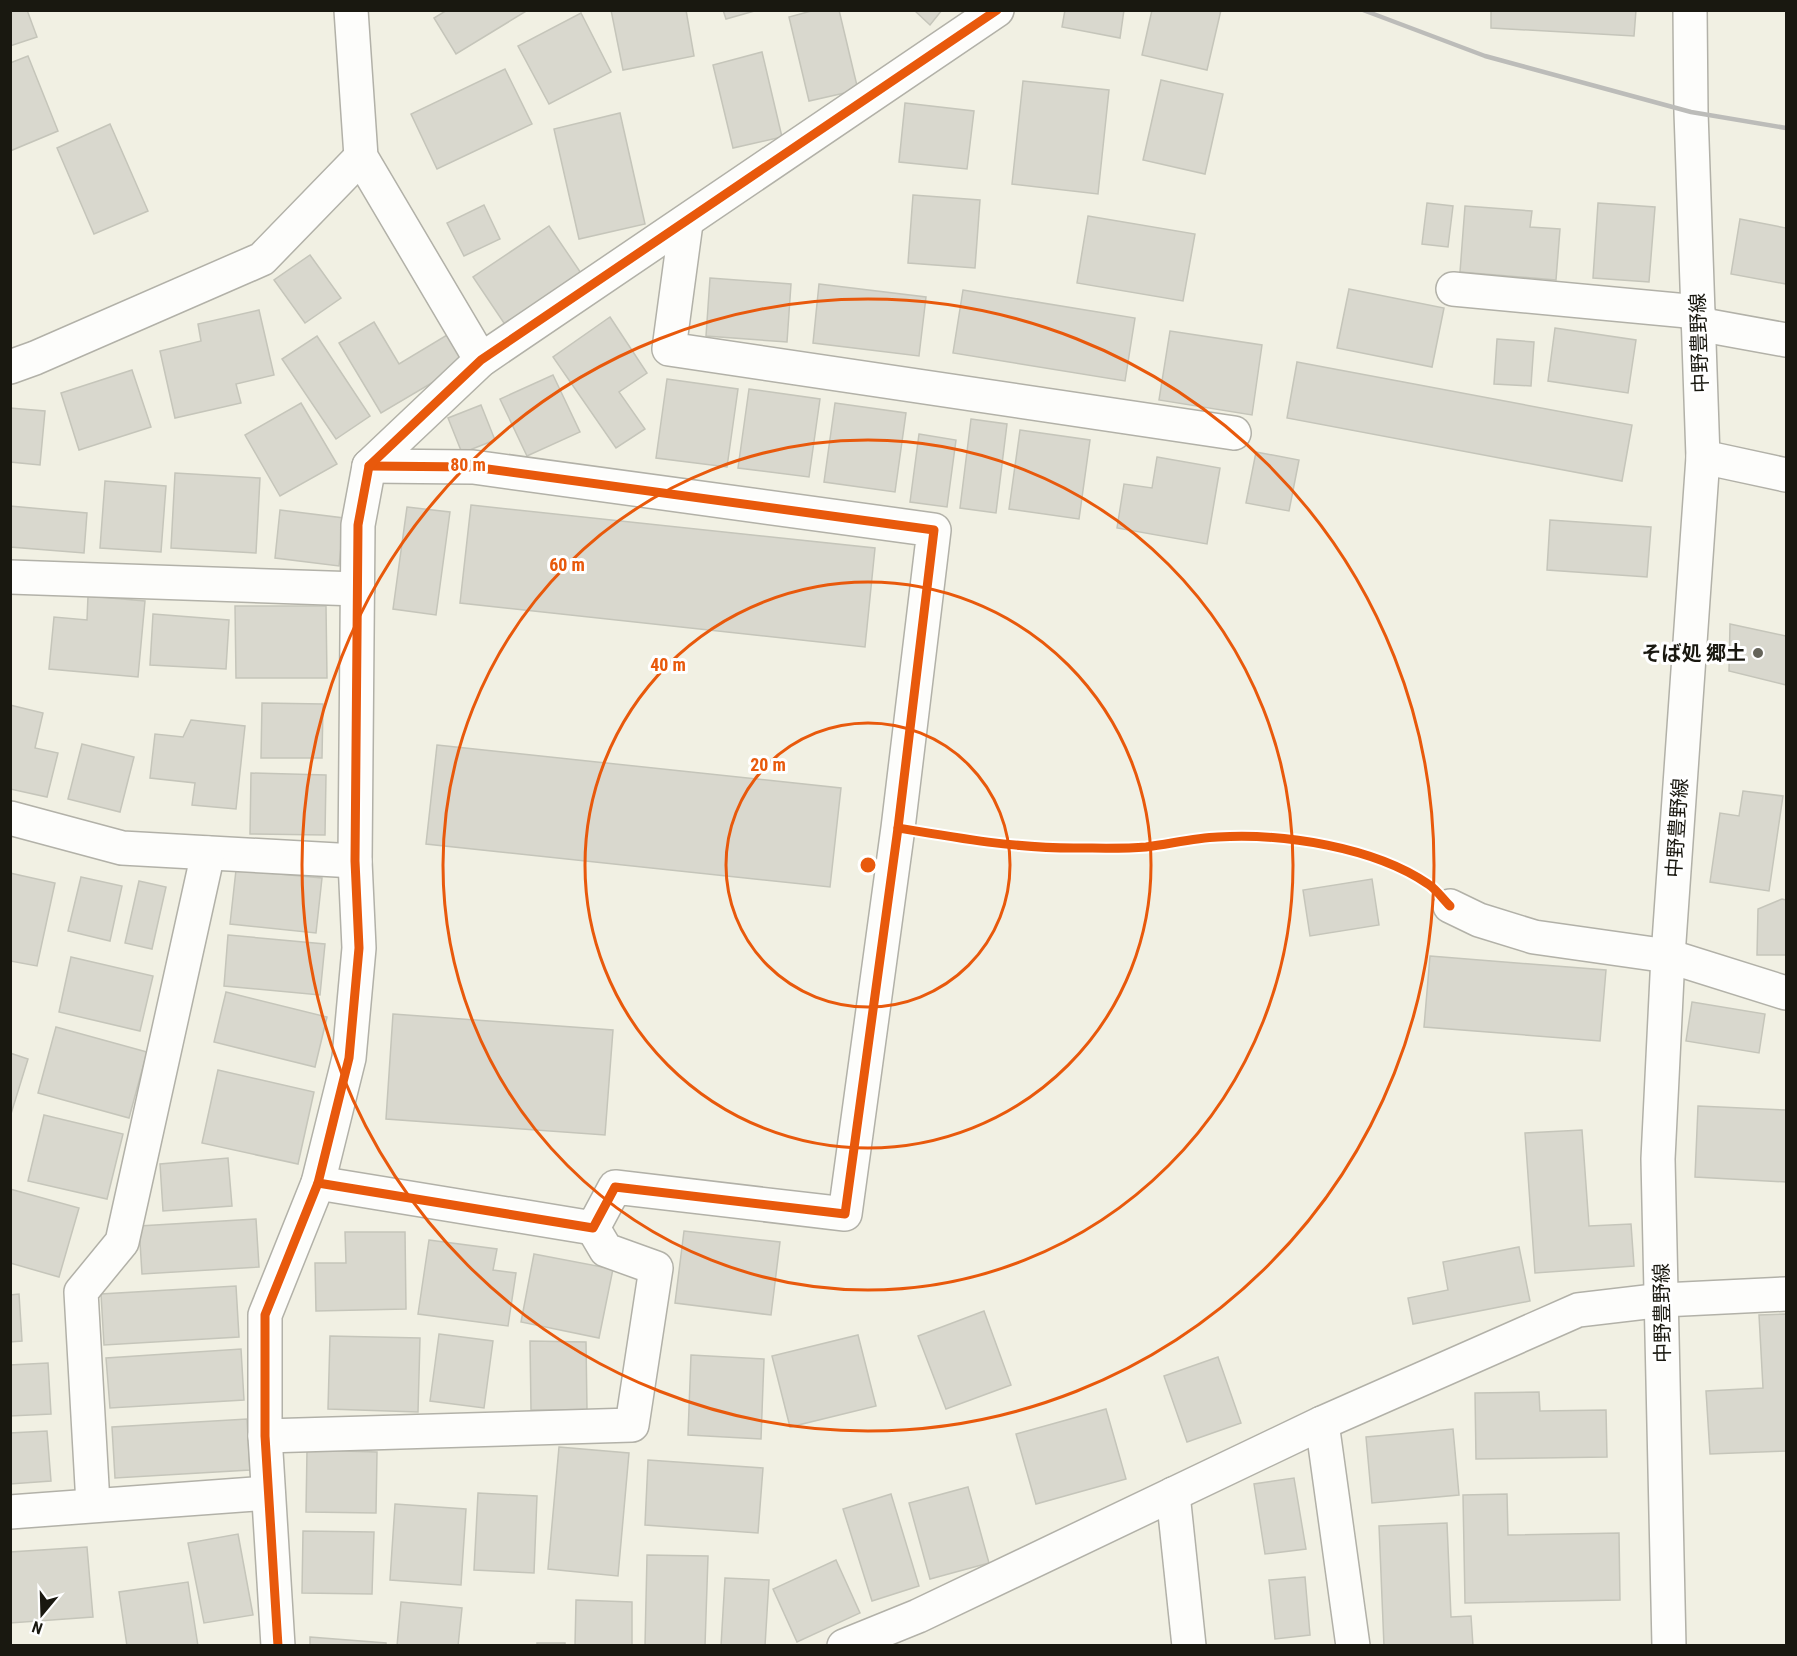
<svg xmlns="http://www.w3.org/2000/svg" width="1797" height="1656" viewBox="0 0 1797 1656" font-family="'Roboto Condensed','Noto Sans JP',sans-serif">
<rect width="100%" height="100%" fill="#f1f0e3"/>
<g fill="#d9d8ce" stroke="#c5c5ba" stroke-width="1.5">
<path d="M 10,10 L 27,10 L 37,37 L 10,46 Z"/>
<path d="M 447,10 L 528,10 L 456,54 L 434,18 Z"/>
<path d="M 611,10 L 686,10 L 694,56 L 623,70 Z"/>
<path d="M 723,10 L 758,10 L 726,19 Z"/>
<path d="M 815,10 L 839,10 L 858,90 L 809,101 L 789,17 Z"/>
<path d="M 914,10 L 942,10 L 930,25 Z"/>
<path d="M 1065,10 L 1124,10 L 1120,38 L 1062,27 Z"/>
<path d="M 1152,10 L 1221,10 L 1207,70 L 1142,55 Z"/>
<path d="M 1491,10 L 1636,10 L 1634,36 L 1491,28 Z"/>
<path d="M 581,13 L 611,72 L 549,104 L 518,46 Z"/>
<path d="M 762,52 L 782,137 L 733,148 L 713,65 Z"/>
<path d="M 28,56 L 58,131 L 10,151 L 10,63 Z"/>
<path d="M 505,69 L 532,124 L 437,169 L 411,114 Z"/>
<path d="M 1161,80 L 1223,94 L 1205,174 L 1143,160 Z"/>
<path d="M 1023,81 L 1109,90 L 1098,194 L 1012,184 Z"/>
<path d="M 905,103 L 974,111 L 967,169 L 899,162 Z"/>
<path d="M 620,113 L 645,224 L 579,239 L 554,129 Z"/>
<path d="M 110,124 L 148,211 L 94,234 L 57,148 Z"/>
<path d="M 913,195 L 980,200 L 975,268 L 908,263 Z"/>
<path d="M 1427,203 L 1453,206 L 1448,247 L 1422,244 Z"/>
<path d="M 1598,203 L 1655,207 L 1649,282 L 1593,278 Z"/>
<path d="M 484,205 L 500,239 L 464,256 L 447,223 Z"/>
<path d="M 1465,206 L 1532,211 L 1530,227 L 1560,229 L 1556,280 L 1460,272 Z"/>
<path d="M 1088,216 L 1195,234 L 1183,301 L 1077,283 Z"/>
<path d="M 1740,219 L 1786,228 L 1786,284 L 1731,274 Z"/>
<path d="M 549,226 L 583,276 L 506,326 L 473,277 Z"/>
<path d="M 310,255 L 341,298 L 305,323 L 274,280 Z"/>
<path d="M 710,278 L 791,284 L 787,342 L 706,336 Z"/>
<path d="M 819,284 L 926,297 L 919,356 L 813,343 Z"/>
<path d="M 1349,289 L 1444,308 L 1432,367 L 1337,348 Z"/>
<path d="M 963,290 L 1135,318 L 1125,381 L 953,353 Z"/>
<path d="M 259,310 L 274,375 L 236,384 L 241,403 L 175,418 L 160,351 L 201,341 L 198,324 Z"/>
<path d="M 610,317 L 647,373 L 619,392 L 645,429 L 616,448 L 553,357 Z"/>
<path d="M 374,322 L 399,364 L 452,332 L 469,361 L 381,413 L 339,343 Z"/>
<path d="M 1555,328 L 1636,340 L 1628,393 L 1548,381 Z"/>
<path d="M 1170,331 L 1262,345 L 1252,415 L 1159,400 Z"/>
<path d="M 317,336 L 370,416 L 336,439 L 282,359 Z"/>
<path d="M 1497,339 L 1534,342 L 1531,386 L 1494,384 Z"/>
<path d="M 1297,362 L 1632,425 L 1622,481 L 1287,418 Z"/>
<path d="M 132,370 L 151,427 L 79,450 L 61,393 Z"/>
<path d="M 553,375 L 580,432 L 527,456 L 500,399 Z"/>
<path d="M 667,379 L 738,389 L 727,467 L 656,458 Z"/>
<path d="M 749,389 L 820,399 L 809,477 L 738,468 Z"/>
<path d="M 301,403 L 337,464 L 280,496 L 245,435 Z"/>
<path d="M 835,403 L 906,413 L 895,492 L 824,482 Z"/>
<path d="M 481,405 L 495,440 L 462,453 L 448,418 Z"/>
<path d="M 10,408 L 45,411 L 40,465 L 10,462 Z"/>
<path d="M 971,419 L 1007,424 L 996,513 L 960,508 Z"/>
<path d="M 1020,430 L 1090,440 L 1079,519 L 1009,509 Z"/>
<path d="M 919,434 L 956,440 L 947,507 L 910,502 Z"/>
<path d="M 1256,452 L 1299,460 L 1289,511 L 1246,503 Z"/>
<path d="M 1157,457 L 1220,468 L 1207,544 L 1117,528 L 1124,484 L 1152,488 Z"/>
<path d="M 175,473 L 260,478 L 256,553 L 171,548 Z"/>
<path d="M 105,481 L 166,486 L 161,552 L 100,548 Z"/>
<path d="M 471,505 L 875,548 L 865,647 L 460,603 Z"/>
<path d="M 10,506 L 87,513 L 84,553 L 10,547 Z"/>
<path d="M 407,507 L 450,512 L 436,615 L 393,609 Z"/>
<path d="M 280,510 L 344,518 L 339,566 L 275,558 Z"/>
<path d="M 1550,520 L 1651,527 L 1647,577 L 1547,570 Z"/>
<path d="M 88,596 L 145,601 L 138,677 L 49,669 L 54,617 L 87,620 Z"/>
<path d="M 235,606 L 326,606 L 327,678 L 236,678 Z"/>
<path d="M 153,614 L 229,620 L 226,669 L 150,665 Z"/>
<path d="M 1730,624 L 1786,636 L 1786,685 L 1729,671 Z"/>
<path d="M 262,703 L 323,704 L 322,758 L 261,758 Z"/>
<path d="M 10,705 L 43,713 L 35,748 L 58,753 L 47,797 L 10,789 Z"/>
<path d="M 191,720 L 245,726 L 236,809 L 192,805 L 195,783 L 150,778 L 155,734 L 183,737 Z"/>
<path d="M 82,744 L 134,757 L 120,812 L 68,799 Z"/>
<path d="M 437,745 L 841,788 L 830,887 L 426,844 Z"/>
<path d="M 251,773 L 326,775 L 325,835 L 250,834 Z"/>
<path d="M 1743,791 L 1783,796 L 1769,891 L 1710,882 L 1720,813 L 1739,816 Z"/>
<path d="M 236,870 L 322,878 L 316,933 L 230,924 Z"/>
<path d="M 10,873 L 55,883 L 37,966 L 10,961 Z"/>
<path d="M 81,877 L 122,886 L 110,941 L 68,931 Z"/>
<path d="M 1372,879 L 1379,925 L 1310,936 L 1303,890 Z"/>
<path d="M 139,881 L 166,887 L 152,949 L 125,943 Z"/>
<path d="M 1782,899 L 1786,900 L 1786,955 L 1757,955 L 1758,909 Z"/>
<path d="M 228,935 L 325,944 L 320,995 L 224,986 Z"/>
<path d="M 1430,956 L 1606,970 L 1600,1041 L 1424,1027 Z"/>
<path d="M 71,957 L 153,976 L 140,1031 L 59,1012 Z"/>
<path d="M 226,992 L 327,1017 L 315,1067 L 214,1042 Z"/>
<path d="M 1692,1002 L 1765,1014 L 1759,1053 L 1686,1041 Z"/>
<path d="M 393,1014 L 613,1030 L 605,1135 L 386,1119 Z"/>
<path d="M 56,1027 L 147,1052 L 129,1118 L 38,1093 Z"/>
<path d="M 10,1053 L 28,1059 L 10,1117 Z"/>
<path d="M 218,1070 L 314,1092 L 298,1164 L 202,1143 Z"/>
<path d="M 1698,1106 L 1786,1110 L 1786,1182 L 1695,1177 Z"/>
<path d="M 44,1115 L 123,1134 L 107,1199 L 28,1181 Z"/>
<path d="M 1582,1130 L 1589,1226 L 1631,1224 L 1634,1266 L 1535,1273 L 1525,1133 Z"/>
<path d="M 228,1158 L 232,1206 L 163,1211 L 160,1164 Z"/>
<path d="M 10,1189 L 79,1208 L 59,1277 L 10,1263 Z"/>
<path d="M 256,1219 L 259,1267 L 142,1274 L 139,1226 Z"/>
<path d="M 684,1231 L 780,1242 L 771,1315 L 675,1303 Z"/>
<path d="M 345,1232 L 405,1232 L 406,1309 L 316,1311 L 315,1263 L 346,1263 Z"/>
<path d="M 429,1240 L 497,1249 L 493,1270 L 516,1273 L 508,1326 L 418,1314 Z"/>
<path d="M 1519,1247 L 1530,1301 L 1413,1324 L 1408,1298 L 1448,1290 L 1443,1262 Z"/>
<path d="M 534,1254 L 613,1269 L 599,1338 L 521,1322 Z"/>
<path d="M 236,1286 L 239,1337 L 104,1345 L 101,1294 Z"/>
<path d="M 19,1294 L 22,1341 L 10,1342 L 10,1295 Z"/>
<path d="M 984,1311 L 1011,1385 L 946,1409 L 918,1336 Z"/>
<path d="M 1786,1314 L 1786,1451 L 1710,1454 L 1706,1391 L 1763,1388 L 1759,1315 Z"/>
<path d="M 439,1334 L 493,1341 L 484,1408 L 430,1401 Z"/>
<path d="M 858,1335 L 876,1406 L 790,1427 L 772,1356 Z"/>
<path d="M 330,1336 L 420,1338 L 418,1412 L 328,1409 Z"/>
<path d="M 530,1341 L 586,1342 L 587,1410 L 531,1410 Z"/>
<path d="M 241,1349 L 244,1400 L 110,1408 L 106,1358 Z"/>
<path d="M 691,1355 L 764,1359 L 761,1439 L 688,1435 Z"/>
<path d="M 1218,1357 L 1241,1423 L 1187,1442 L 1164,1376 Z"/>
<path d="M 48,1363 L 51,1414 L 10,1416 L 10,1365 Z"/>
<path d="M 1539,1392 L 1540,1411 L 1606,1410 L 1607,1457 L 1476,1459 L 1475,1393 Z"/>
<path d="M 1106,1409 L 1126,1479 L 1036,1504 L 1016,1434 Z"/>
<path d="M 247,1419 L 250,1470 L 115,1478 L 112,1427 Z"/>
<path d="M 1453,1429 L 1459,1495 L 1372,1503 L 1366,1437 Z"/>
<path d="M 47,1431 L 51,1481 L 10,1484 L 10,1433 Z"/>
<path d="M 559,1447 L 629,1453 L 618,1576 L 548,1569 Z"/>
<path d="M 307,1450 L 377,1452 L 376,1513 L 306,1512 Z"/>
<path d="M 648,1460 L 763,1468 L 758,1533 L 645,1525 Z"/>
<path d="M 1294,1478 L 1306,1549 L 1265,1554 L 1254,1484 Z"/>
<path d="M 968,1487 L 989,1563 L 930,1579 L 909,1503 Z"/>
<path d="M 478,1493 L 537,1496 L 534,1573 L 474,1570 Z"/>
<path d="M 891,1494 L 919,1586 L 872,1601 L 843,1509 Z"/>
<path d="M 1507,1494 L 1508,1535 L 1619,1533 L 1620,1600 L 1465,1603 L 1463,1495 Z"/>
<path d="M 395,1504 L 466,1509 L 461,1585 L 390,1580 Z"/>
<path d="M 1447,1523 L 1451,1617 L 1471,1616 L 1473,1646 L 1384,1646 L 1379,1526 Z"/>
<path d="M 303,1531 L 374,1532 L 372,1594 L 302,1593 Z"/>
<path d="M 238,1534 L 253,1615 L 204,1623 L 188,1543 Z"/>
<path d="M 87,1547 L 93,1617 L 10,1623 L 10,1552 Z"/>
<path d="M 647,1555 L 708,1556 L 705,1646 L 645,1646 Z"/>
<path d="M 836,1560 L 860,1613 L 797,1642 L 773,1589 Z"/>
<path d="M 1305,1577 L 1310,1635 L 1275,1639 L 1269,1580 Z"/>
<path d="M 725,1578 L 769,1580 L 765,1646 L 721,1646 Z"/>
<path d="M 188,1582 L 198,1646 L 127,1646 L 119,1592 Z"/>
<path d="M 576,1600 L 632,1602 L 632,1646 L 575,1646 Z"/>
<path d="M 401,1602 L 462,1608 L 458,1646 L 397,1646 Z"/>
<path d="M 310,1637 L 386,1643 L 386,1646 L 310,1646 Z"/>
<rect x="537" y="1643" width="28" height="3"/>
</g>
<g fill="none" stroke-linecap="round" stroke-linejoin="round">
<defs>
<g id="minor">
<path d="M 351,10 L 361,157 L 481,360"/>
<path d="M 686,223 L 669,349 L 1234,433"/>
<path d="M 1453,289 L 1698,312"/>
<path d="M 1698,324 L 1786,340"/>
<path d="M 10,367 L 35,358 L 262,259 L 361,157"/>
<path d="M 1703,457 L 1786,475"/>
<path d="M 10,577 L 358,589"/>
<path d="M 10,818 L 122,848 L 355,861"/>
<path d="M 1450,906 L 1479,920 L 1534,937 L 1668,956 L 1786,993"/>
<path d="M 318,1183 L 593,1228 L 615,1187 L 845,1214 L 898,828 L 934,530 L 473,467 L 369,466"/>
<path d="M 1322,1423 L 1353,1646"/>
<path d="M 265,1436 L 632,1425 L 656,1268 L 606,1250 L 593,1228"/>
<path d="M 1173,1494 L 1189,1646"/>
<path d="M 93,1504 L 81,1292 L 122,1242 L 208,853"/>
<path d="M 10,1512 L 268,1493"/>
<path d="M 278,1646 L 265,1436 L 265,1315 L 318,1183 L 349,1058 L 359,948 L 355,861 L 358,525 L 369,466 L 481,360 L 997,10"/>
<path d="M 844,1646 L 918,1616 L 1322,1423 L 1578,1310 L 1663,1300 L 1786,1294"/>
</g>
<path id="major" d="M 1669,1646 L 1658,1159 L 1668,956 L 1703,457 L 1691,112 L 1690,10"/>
</defs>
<use href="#minor" stroke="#b2b1a8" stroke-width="36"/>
<use href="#major" stroke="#b2b1a8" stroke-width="36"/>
<use href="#minor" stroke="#fdfdfb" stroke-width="33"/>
<use href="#major" stroke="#fdfdfb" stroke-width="33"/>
<path stroke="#bcbcb9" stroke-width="4.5" d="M 1363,10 L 1485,56 L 1691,112 L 1786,128"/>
<defs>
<g id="cycleway">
<path d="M 898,828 C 957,838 1014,848 1074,848 C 1098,848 1123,849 1146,847 C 1170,844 1194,838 1218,837 C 1283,833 1374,847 1428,884 C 1436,889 1443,899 1450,906"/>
<path d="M 318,1183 L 593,1228 L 615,1187 L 845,1214 L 898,828 L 934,530 L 473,467 L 369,466"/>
<path d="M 278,1646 L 265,1436 L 265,1315 L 318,1183 L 349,1058 L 359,948 L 355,861 L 358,525 L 369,466 L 481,360 L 997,10"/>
</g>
</defs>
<use href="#cycleway" stroke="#fff" stroke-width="13"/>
<use href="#cycleway" stroke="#e8590c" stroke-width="9"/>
</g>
<g fill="none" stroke="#e8590c" stroke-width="3">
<circle cx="868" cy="865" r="142"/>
<circle cx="868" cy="865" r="283"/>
<circle cx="868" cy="865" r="425"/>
<circle cx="868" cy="865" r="566"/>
</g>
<circle fill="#65645a" stroke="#fff" stroke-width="2" cx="1758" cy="653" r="6"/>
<g text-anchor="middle" stroke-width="6" stroke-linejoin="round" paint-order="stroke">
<g font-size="20" fill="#191810" stroke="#fff">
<text transform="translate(1699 343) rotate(-92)" y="7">中野豊野線</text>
<text transform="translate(1677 828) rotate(-86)" y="7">中野豊野線</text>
<text transform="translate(1662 1313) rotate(-91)" y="7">中野豊野線</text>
</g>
<g font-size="20" font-weight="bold" fill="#191810" stroke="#fff" text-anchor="end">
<text x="1746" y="660">そば処 郷土</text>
</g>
</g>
<circle cx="868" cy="865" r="9" fill="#e8590c" stroke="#fff" stroke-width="3"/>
<g font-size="18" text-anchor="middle" font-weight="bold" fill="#e8590c" stroke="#fff" stroke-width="6" stroke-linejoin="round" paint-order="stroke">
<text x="468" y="471">80 m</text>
<text x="567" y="571">60 m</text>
<text x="668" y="671">40 m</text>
<text x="768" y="771">20 m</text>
</g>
<rect width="1797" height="1656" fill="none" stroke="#191810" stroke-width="24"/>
<g transform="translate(42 1614) rotate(199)" stroke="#ffffff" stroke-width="4.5" paint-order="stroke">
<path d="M0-4.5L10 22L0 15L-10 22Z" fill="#191810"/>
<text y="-9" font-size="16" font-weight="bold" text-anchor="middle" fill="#191810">N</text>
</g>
</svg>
